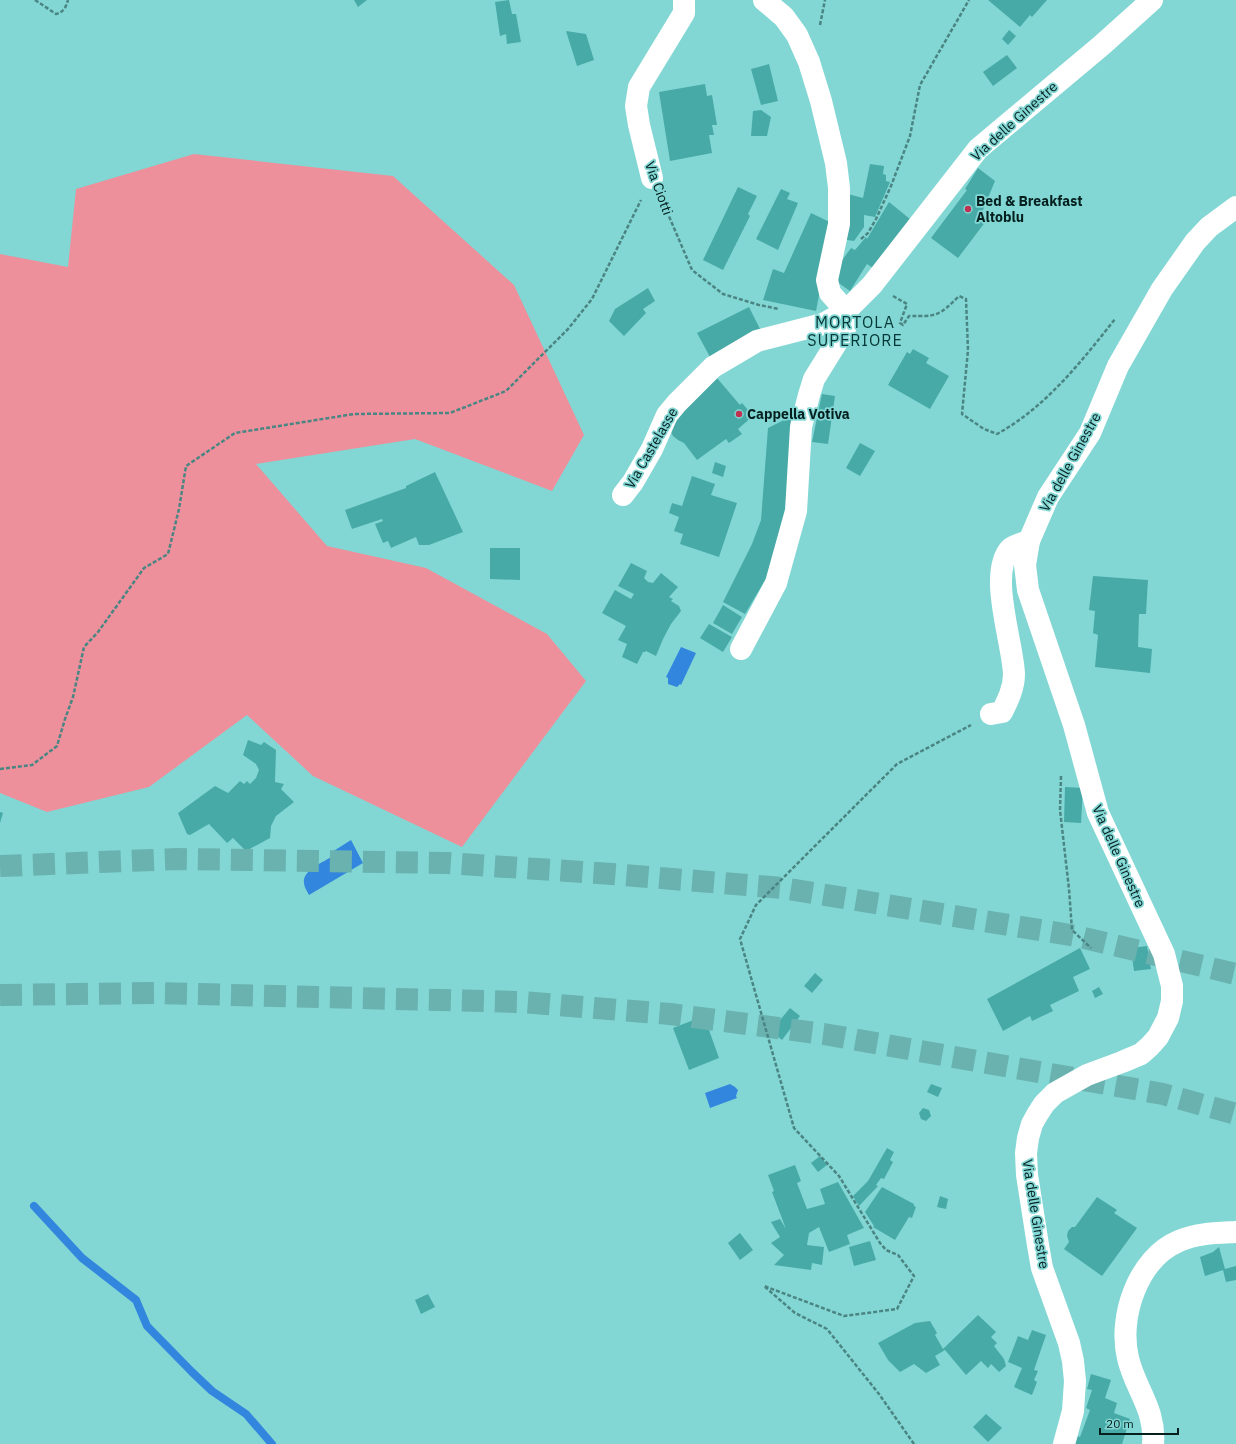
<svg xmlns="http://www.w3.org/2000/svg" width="1236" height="1444" viewBox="0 0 1236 1444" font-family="'IBM Plex Sans',sans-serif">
<rect width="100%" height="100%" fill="#82d7d4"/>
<path fill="#ed909b" d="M 194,154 L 393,176 L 514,285 L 584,435 L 552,491 L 415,439 L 256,464 L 327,546 L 426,568 L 547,634 L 586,681 L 462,847 L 313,776 L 247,715 L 149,787 L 47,812 L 0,793 L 0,254 L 68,267 L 76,189 Z"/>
<g fill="#3386dd">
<path d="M 681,647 L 696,653 L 681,685 L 680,684 L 677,687 L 668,684 L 668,678 L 666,677 Z"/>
<path d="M 351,840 L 363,863 L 309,895 C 307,891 304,887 304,883 C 302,870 324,862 333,856 L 332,852 Z"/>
<path d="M 730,1084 L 735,1087 L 738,1090 L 736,1096 L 737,1098 L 710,1108 L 705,1093 Z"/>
</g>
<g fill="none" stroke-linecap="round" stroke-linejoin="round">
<path stroke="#3386dd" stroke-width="8" d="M 34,1206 L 82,1258 L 136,1300 L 147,1326 L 192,1372 L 212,1391 L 246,1414 L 272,1444"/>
</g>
<g fill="#47aaa7">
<path d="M 354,0 L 367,0 L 358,7 Z"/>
<path d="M 509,0 L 512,14 L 516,14 L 521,42 L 507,44 L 506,34 L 500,36 L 495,2 Z"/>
<path d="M 988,0 L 1047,0 L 1032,17 L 1030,15 L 1020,27 Z"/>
<path d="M 1009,30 L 1016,36 L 1008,45 L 1002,39 Z"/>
<path d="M 566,31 L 586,34 L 594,60 L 577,66 Z"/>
<path d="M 1007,55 L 1017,68 L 993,86 L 983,72 Z"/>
<path d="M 769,64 L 778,101 L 761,105 L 751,69 Z"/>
<path d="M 705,84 L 707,96 L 712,95 L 717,125 L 712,125 L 714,135 L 709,135 L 712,153 L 670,161 L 659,92 Z"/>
<path d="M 761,110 L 771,117 L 767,136 L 751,136 L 753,111 Z"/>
<path d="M 870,164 L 884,166 L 883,174 L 886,175 L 886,181 L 890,182 L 875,217 L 864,215 L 864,227 L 854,241 L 841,239 L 848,194 L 863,198 Z"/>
<path d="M 978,168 L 995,181 L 980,217 L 986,221 L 958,258 L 931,238 L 967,190 L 965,189 Z"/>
<path d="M 738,187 L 757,196 L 748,214 L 750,216 L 723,270 L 703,260 Z"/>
<path d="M 781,189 L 790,193 L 787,199 L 798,203 L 778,250 L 756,239 Z"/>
<path d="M 889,202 L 910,219 L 873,268 L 867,264 L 850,291 L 830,277 L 851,248 L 855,250 L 866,237 L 867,239 Z"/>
<path d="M 811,213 L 836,225 L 822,280 L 816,311 L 763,300 L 773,269 L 784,273 Z"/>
<path d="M 648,288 L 655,301 L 643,309 L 646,313 L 624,336 L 609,321 L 615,309 Z"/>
<path d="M 749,307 L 761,331 L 710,357 L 697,333 Z"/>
<path d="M 913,349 L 929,358 L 926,363 L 949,376 L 930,409 L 888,385 L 907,352 L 910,354 Z"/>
<path d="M 717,378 L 740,405 L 742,403 L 753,416 L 738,429 L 742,434 L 729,443 L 726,439 L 697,460 L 684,443 L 678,440 L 673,436 L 669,428 L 669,421 Z"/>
<path d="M 822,394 L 835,396 L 828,444 L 812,442 Z"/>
<path d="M 792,416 L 793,446 L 786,524 L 770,572 L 745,614 L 723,602 L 752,544 L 761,520 L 768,428 Z"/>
<path d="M 860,443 L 875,451 L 860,476 L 846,468 Z"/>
<path d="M 715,462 L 726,466 L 723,477 L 712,473 Z"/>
<path d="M 435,472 L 463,532 L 429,545 L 419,545 L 416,537 L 391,548 L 388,541 L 383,543 L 375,524 L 383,521 L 382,519 L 352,529 L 345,510 L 406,488 L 406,486 Z"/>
<path d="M 692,476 L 715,484 L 711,495 L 737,503 L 719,557 L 680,544 L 683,534 L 674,531 L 679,517 L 669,513 L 672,503 L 682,506 Z"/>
<path d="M 490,548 L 520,548 L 520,580 L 490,579 Z"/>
<path d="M 631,563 L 647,571 L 644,578 L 648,582 L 653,583 L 661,573 L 678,587 L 669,597 L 673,599 L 671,601 L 679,606 L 681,611 L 671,624 L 663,639 L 656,656 L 646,651 L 645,652 L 643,652 L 637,664 L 622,657 L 627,644 L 618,640 L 626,626 L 602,613 L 615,590 L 631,599 L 634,594 L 618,586 Z"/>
<path d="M 1093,576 L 1148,580 L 1146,614 L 1139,614 L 1138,647 L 1152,649 L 1150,673 L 1095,667 L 1098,635 L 1093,633 L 1095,611 L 1089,610 Z"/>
<path d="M 723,605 L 742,617 L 732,634 L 713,623 Z"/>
<path d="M 709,624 L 732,637 L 723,652 L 700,638 Z"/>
<path d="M 248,740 L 261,745 L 264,742 L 276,750 L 275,782 L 284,784 L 281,789 L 294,802 L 276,816 L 271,826 L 270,838 L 246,851 L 233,838 L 227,843 L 209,824 L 190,835 L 187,834 L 178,813 L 215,786 L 228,793 L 240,781 L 244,784 L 247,781 L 250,784 L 256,778 L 259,770 L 256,764 L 243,755 Z"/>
<path d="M 1065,787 L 1083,788 L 1081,823 L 1064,822 Z"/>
<path d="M 0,812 L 3,813 L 0,823 Z"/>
<path d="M 1147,946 L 1151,969 L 1134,971 L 1131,948 Z"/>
<path d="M 1080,948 L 1090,969 L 1073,977 L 1079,991 L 1050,1005 L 1053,1011 L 1032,1021 L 1030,1016 L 1003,1031 L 987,999 Z"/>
<path d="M 815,973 L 823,980 L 812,993 L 804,986 Z"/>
<path d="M 1099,987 L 1103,994 L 1095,998 L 1092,991 Z"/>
<path d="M 790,1008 L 800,1016 L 782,1040 L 771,1031 Z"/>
<path d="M 704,1016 L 719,1058 L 689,1070 L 673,1028 Z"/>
<path d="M 931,1084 L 942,1088 L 938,1097 L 927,1092 Z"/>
<path d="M 923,1108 L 929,1110 L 931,1116 L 926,1121 L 921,1119 L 919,1113 Z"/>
<path d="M 887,1148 L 894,1152 L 890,1160 L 893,1162 L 884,1179 L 881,1178 L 876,1185 L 878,1186 L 859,1206 L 853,1196 L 868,1181 Z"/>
<path d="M 820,1156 L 827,1165 L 818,1172 L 811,1163 Z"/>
<path d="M 795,1165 L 801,1181 L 797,1183 L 807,1209 L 825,1204 L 820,1189 L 838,1182 L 864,1228 L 847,1235 L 850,1244 L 829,1252 L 819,1227 L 809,1233 L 807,1245 L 824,1247 L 822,1265 L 812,1263 L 811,1270 L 774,1265 L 784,1255 L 771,1243 L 780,1237 L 771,1222 L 780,1219 L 786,1229 L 772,1192 L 774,1191 L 768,1175 Z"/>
<path d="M 882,1187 L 914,1204 L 914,1206 L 916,1207 L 912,1218 L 909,1217 L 895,1240 L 873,1227 L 874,1226 L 865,1212 Z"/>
<path d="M 940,1196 L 948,1199 L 946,1209 L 937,1207 Z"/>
<path d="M 1097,1197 L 1117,1210 L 1114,1213 L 1137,1228 L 1102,1276 L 1064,1249 L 1069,1242 L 1067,1236 L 1068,1231 L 1072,1227 L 1075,1227 Z"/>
<path d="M 740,1233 L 753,1250 L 740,1260 L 728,1243 Z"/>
<path d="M 870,1241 L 876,1260 L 854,1266 L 849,1247 Z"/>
<path d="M 1219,1247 L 1225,1269 L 1236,1266 L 1236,1280 L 1226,1282 L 1223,1270 L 1205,1276 L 1200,1257 L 1213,1252 Z"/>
<path d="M 428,1294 L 435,1307 L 421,1314 L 415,1300 Z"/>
<path d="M 978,1315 L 996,1332 L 991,1337 L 997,1343 L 994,1346 L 1004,1359 L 1006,1366 L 999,1372 L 991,1364 L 988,1368 L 981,1361 L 966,1375 L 945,1350 L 935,1356 L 940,1365 L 926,1373 L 914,1364 L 900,1372 L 888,1360 L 878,1343 L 915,1323 L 930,1321 L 937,1333 L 935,1335 L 943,1349 Z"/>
<path d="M 1032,1330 L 1046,1335 L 1034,1370 L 1038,1371 L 1034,1380 L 1037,1382 L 1032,1395 L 1014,1387 L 1022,1368 L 1008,1362 L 1018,1336 L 1028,1340 Z"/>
<path d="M 1091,1374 L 1111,1380 L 1105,1398 L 1117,1403 L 1114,1413 L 1130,1419 L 1122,1444 L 1075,1444 L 1078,1436 L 1080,1437 L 1090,1410 L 1086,1408 L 1092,1390 L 1087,1389 Z"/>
<path d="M 986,1414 L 1002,1428 L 988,1442 L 973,1427 Z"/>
</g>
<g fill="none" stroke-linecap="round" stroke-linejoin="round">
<g stroke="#69b2b0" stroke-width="22" stroke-dasharray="22 11" stroke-linecap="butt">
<path d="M 0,866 L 178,859 L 447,863 L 612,874 L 783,888 L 1076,936 L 1236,974"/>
<path d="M 0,995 L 154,993 L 521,1002 L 670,1014 L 824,1034 L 1163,1094 L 1236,1114"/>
</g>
<g stroke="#4a8583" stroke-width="2.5" stroke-dasharray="4 2" stroke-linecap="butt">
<path d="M 35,0 L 56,14 C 64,12 66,7 68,0"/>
<path d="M 820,25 L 825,0"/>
<path d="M 662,200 L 692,270 L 723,294 L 759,305 L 779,309"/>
<path d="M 861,239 L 868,233 L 876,219 L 891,186 L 910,136 L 920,85 L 969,0"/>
<path d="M 893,296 L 907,304 L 900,323 L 903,325 L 909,316 C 937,316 938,317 959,296 L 966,299 L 968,350 L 962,414 L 984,429 L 997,434 C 1046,407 1081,362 1115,319"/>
<path d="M 0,769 L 32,765 L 57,746 L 65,719 L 73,697 L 84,647 L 98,632 L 144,568 L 168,554 L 179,509 L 186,466 L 235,433 L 354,414 L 450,413 L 506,391 L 568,329 L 592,299 L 641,200"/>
<path d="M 1061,776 L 1060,810 L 1069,889 L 1072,930 L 1091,948"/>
<path d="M 914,1444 L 879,1394 L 827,1329 L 795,1313 L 764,1286 L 844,1316 L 897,1309 L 914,1276 L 898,1255 L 886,1250 L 880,1243 L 839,1176 L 794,1128 L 740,939 L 756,905 L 897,764 L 971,725"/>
</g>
<g stroke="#fff" stroke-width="22">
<path d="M 652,178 L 639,125 L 636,106 L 639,87 L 684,13 L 684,0"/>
<path d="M 623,495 L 633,482 L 652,449 L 667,415 L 677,403 L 713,367 L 757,341 L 823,324 L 846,311 L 872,285 L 978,149 L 1102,45 L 1152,0"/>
<path d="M 741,649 L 776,583 L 796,511 L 801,427 L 809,395 L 814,379 L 845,329 L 846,311 L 830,293 L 827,280 L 839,224 L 839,188 L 836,163 L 821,101 L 809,62 L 797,35 L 784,17 L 764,0"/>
<path d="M 991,714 L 1002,712 C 1008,700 1014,688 1014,674 C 1013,643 988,574 1010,549 C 1014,545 1024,543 1029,541"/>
<path d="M 1064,1444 L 1073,1411 L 1075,1381 L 1073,1361 L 1069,1343 L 1042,1268 L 1038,1245 L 1027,1175 L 1026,1153 L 1028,1138 L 1032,1124 L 1037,1115 L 1044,1104 L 1055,1093 L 1087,1075 L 1122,1062 L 1141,1054 L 1150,1046 L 1158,1037 L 1168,1018 L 1172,1001 L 1172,986 L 1164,954 L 1098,813 L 1074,725 L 1028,590 L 1025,565 L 1029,541 L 1048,497 L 1090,433 L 1118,366 L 1162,289 L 1195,242 L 1209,227 L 1236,207"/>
<path d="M 1153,1444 C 1156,1409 1135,1389 1128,1358 C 1118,1317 1138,1258 1179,1241 C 1197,1233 1217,1233 1236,1232"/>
</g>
</g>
<g fill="#c03051" stroke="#82d7d4" stroke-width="1.5">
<circle cx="968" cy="209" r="4"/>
<circle cx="739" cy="414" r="4"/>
</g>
<g text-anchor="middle" stroke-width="3.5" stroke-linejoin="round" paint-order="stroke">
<g font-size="14" fill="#041f1e" stroke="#82d7d4">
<text transform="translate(1014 121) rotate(-42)" y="5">Via delle Ginestre</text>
<text transform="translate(659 188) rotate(70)" y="5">Via Ciotti</text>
<text transform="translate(651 448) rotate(-60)" y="5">Via Castelasse</text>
<text transform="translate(1070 462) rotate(-61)" y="5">Via delle Ginestre</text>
<text transform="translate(1119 856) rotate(66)" y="5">Via delle Ginestre</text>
<text transform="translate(1036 1214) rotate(81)" y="5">Via delle Ginestre</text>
</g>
<g font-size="14" font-weight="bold" fill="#041f1e" stroke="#82d7d4" text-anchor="start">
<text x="976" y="206">Bed &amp; Breakfast<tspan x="976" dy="16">Altoblu</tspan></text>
<text x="747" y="419">Cappella Votiva</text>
</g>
<g font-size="16" letter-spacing="1" fill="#053736" stroke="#82d7d4">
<text x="855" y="328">MORTOLA<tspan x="855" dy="18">SUPERIORE</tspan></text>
</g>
</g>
<path d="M1100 1428v6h78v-6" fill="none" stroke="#041f1e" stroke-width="2"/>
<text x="1106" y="1428" font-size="12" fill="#041f1e" stroke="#82d7d4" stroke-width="3" paint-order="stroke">20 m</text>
</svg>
